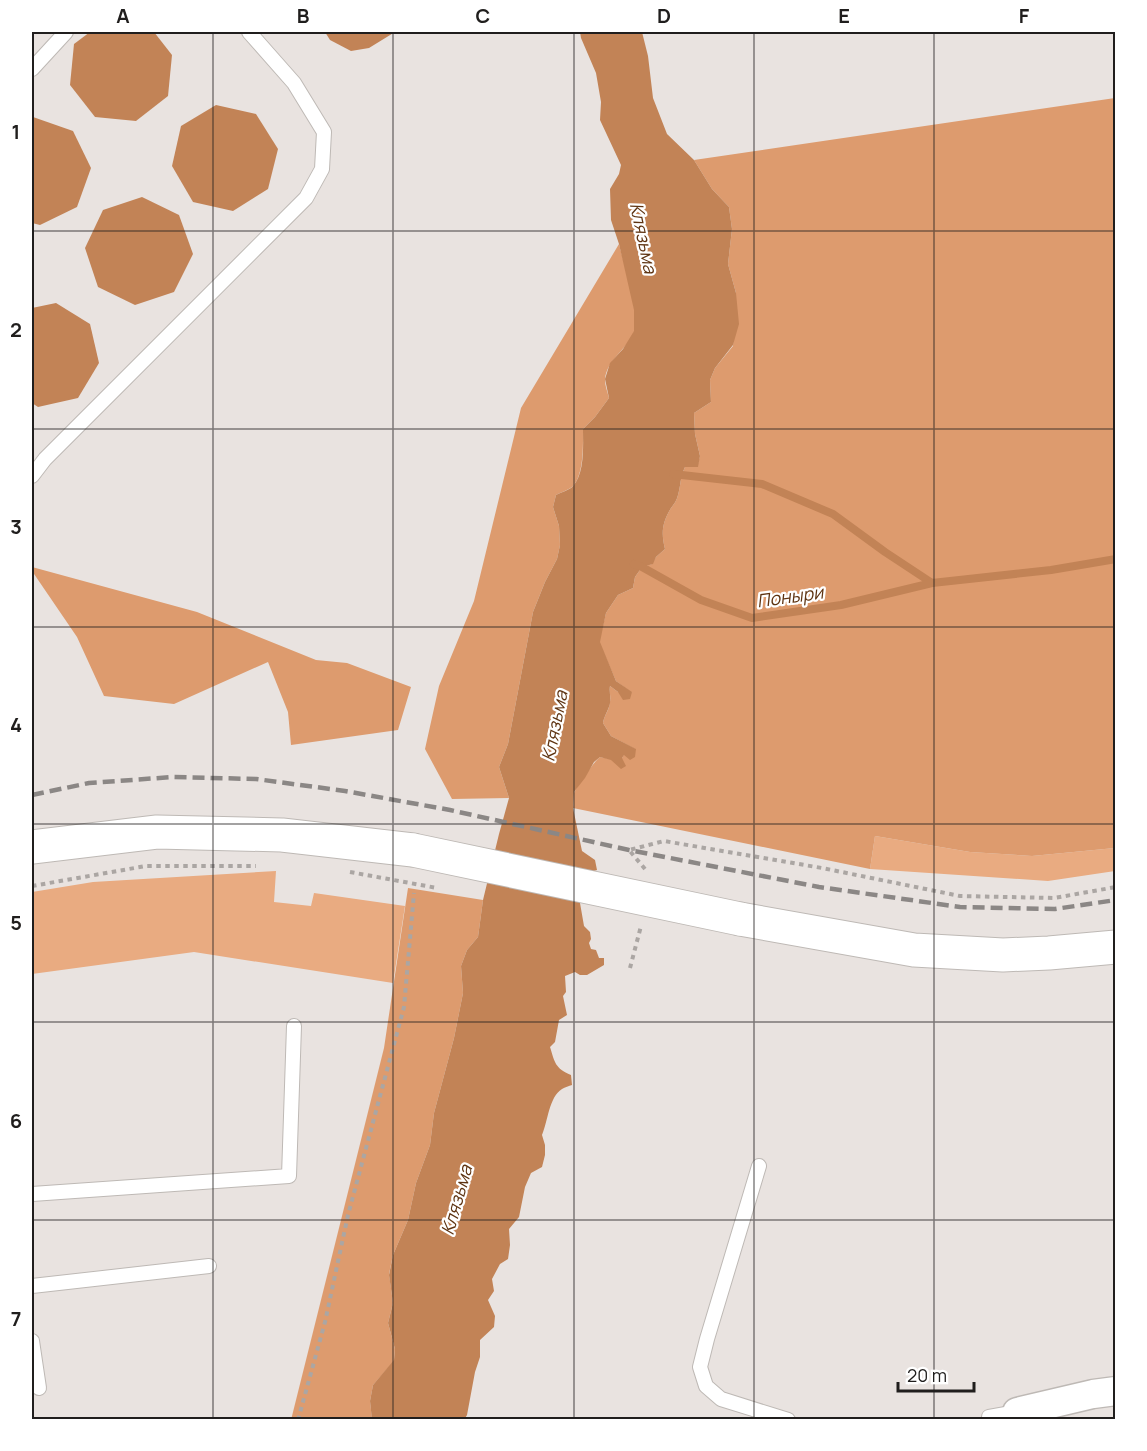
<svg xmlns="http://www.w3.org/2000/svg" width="1147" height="1451" viewBox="0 0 1147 1451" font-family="Manrope,sans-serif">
<rect width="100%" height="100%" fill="#e9e3e0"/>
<g fill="#e9ab81">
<path d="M 875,836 L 970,852 L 1032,856 L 1115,848 L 1115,871 L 1048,881 L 870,869 Z"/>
<path d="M 276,871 L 274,902 L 311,906 L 314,893 L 405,906 L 393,983 L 194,952 L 32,974 L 32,892 L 93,882 Z"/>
</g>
<g fill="#dd9b6e">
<path d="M 1115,98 L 1115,848 L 1032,856 L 970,852 L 875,836 L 870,869 L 573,808 C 574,803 573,797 574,793 C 576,788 595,760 600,757 L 611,759 L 622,758 L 624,754 L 635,749 L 611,736 L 603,723 C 604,716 610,708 610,702 C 611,696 609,692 610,686 L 618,692 L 632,693 L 616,681 L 599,642 L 606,613 L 618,595 L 633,588 L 635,577 L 642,567 L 652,564 L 656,557 L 665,549 C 661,533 662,523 671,508 C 674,504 677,500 678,495 C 681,485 680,477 685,467 L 697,467 L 700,456 L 695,434 L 694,413 L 711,402 L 710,380 L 715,368 L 733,346 L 736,293 L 728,264 L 732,229 L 729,207 L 712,189 L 694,160 Z"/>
<path d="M 619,244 C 624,264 640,315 634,332 C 627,350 606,360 605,380 C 605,386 608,393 609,398 L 595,417 L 583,429 C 583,445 584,474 573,486 C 569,490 561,492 556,495 L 553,507 L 559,526 L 560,545 L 557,559 L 545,582 L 533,612 L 508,744 L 499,767 L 509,798 L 452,799 L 425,749 L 439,686 L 474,601 L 521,408 Z"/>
<path d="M 32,567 L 197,612 L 316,660 L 347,663 L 411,687 L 398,730 L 291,745 L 288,712 L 268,662 L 174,704 L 104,696 L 77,637 L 32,571 Z"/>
<path d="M 408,888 L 483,900 L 478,937 L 467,950 L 461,966 L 463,993 L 454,1038 L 434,1113 L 430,1145 L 416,1183 L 408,1220 L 393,1255 L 389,1274 L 393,1303 L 388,1323 L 395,1349 L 394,1361 L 373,1385 L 370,1401 L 372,1419 L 291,1420 L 384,1048 Z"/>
</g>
<g fill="#c28356">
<path d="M 90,32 L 154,32 L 172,55 L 168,96 L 136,121 L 95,117 L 70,85 L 74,44 Z"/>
<path d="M 325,32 L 395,32 L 369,48 L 351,51 L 330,40 Z"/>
<path d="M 580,32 L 642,32 L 648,56 L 653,98 L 667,134 L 694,160 L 712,189 L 729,207 L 732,229 L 728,264 L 736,293 L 739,324 L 733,345 L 715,368 L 710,380 L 711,402 L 694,413 L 695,434 L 700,456 L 698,467 L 685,467 C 680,477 681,485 678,495 C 677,500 674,504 671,508 C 662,523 661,533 665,549 L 656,557 L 653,564 L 642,567 L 635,577 L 633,588 L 618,595 L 606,613 L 600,642 L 616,681 L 632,692 L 630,699 L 623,700 L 618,692 L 610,686 C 609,692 611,697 610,703 C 610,707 604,716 603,723 L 611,736 L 636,749 L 635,757 L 630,760 L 624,755 L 622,758 L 626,766 L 621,769 L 611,760 L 600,757 L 594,762 L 585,778 L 574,792 L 573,808 L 582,851 L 595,860 L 597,870 L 581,875 L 586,898 L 580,903 L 584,926 L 590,932 L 591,939 L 589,943 L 591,949 L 596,950 L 599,958 L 604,958 L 604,965 L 587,975 L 580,975 L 575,972 L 565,976 L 566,992 L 563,996 L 567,1015 L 559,1020 L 555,1042 L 550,1047 C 555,1063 555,1068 571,1075 L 572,1085 C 569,1086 565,1087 562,1089 C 549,1097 548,1121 542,1135 L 545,1145 L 545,1155 L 542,1167 L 531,1173 L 525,1187 L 519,1217 L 509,1229 L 510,1245 L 508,1259 L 500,1264 L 492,1279 L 494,1291 L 488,1300 L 495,1316 L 494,1327 L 480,1340 L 480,1357 L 475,1372 L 467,1415 L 464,1420 L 372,1420 L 370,1401 L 373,1385 L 394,1360 L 395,1349 L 388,1323 L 393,1303 L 389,1275 L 393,1255 L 408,1220 L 416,1183 L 430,1145 L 434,1113 L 454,1038 L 463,993 L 461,966 L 467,950 L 478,937 L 483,900 L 499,834 L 509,798 L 499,767 L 508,744 L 533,612 L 545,582 L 557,559 L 560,545 L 559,526 L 553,507 L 556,495 C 561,492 570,490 573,486 C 585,473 583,445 583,429 L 595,417 L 609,398 L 605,379 L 610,363 L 623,349 L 634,331 L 634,310 L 619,244 L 611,220 L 610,189 L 619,174 L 621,165 L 600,120 L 601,102 L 596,73 L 581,38 Z"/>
<path d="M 216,105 L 256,114 L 278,149 L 268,189 L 233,211 L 193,202 L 172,166 L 181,126 Z"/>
<path d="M 33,117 L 73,131 L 91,168 L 77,207 L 40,225 L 32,223 L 32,118 Z"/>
<path d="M 142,197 L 179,215 L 193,254 L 174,292 L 135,305 L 98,287 L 85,248 L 103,210 Z"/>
<path d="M 56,303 L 90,324 L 99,363 L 78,398 L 38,407 L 32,403 L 32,308 Z"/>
</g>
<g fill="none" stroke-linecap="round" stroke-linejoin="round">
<g stroke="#c28356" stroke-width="8">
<path d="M 673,474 L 762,484 L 833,514 L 885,552 L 932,583 L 1051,570 L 1116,559"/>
<path d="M 634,564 L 642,567 L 701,600 L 752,618 L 841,605 L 932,583"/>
</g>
<defs>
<g id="lane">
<path d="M 32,69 L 66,32"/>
<path d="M 32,476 L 45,459 L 306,198 L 322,169 L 324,132 L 294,83 L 249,32"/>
<path d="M 759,1166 L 707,1339 L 700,1367 L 706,1386 L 721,1399 L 788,1420"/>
<path d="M 32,1194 L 289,1176 L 294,1026"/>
<path d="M 32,1286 L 209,1266"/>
<path d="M 32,1341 L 39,1388"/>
<path d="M 989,1420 L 989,1417 L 1017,1412"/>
</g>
<path id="street" d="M 1017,1412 L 1093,1394 L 1116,1391"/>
<g id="secondary">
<path d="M 32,847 L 157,832 L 282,835 L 413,850"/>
<path d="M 740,919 L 914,950 L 1003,955 L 1049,953 L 1116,947"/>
</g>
</defs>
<use href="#lane" stroke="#beb9b5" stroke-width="16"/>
<use href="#street" stroke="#beb9b5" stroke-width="31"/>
<use href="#secondary" stroke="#beb9b5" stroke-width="35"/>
<g stroke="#aba6a3" stroke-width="4" stroke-dasharray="4.5 4.5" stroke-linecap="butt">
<path d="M 645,869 L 629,850 L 664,841 L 822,868 L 960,896 L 1054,898 L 1116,887"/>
<path d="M 32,886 L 146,866 L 256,866"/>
<path d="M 630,968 L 641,926"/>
<path d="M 298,1420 L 325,1322 L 348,1215 L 404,1007 L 414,893"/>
</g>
<use href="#lane" stroke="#fff" stroke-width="14"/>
<use href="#street" stroke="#fff" stroke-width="28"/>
<use href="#secondary" stroke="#fff" stroke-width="33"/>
<path stroke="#8b8785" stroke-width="4.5" stroke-dasharray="12 6" stroke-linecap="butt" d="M 32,795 L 89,783 L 173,777 L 256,779 L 345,791 L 450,810 L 629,850 L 819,887 L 960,907 L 1055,909 L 1116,900"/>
<defs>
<path id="secondary-bridge" d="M 413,850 L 740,919"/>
</defs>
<use href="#secondary-bridge" stroke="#beb9b5" stroke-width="35" stroke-linecap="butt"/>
<path stroke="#aba6a3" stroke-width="4" stroke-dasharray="4.5 4.5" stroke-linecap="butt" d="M 350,872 L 437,888"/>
<use href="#secondary-bridge" stroke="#fff" stroke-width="33"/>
</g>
<path fill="none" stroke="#201e1d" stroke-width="1.5" stroke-opacity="0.55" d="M 213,32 L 213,1420M 393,32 L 393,1420M 574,32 L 574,1420M 754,32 L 754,1420M 934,32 L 934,1420M 32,231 L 1116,231M 32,429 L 1116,429M 32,627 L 1116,627M 32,824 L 1116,824M 32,1022 L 1116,1022M 32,1220 L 1116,1220"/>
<g text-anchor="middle" stroke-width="4.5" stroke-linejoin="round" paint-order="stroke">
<g font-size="18" font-style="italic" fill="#5e3311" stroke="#fff">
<text transform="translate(643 238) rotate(78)" y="6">Клязьма</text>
<text transform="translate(790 597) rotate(-8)" y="6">Поныри</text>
<text transform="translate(555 726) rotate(-79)" y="6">Клязьма</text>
<text transform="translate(457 1200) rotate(-74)" y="6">Клязьма</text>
</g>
</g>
<rect width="1147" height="1451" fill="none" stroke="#ffffff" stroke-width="66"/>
<path d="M898 1382v9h76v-9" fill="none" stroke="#201e1d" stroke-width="3"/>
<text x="907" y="1382" font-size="18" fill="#201e1d" stroke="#ffffff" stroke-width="4.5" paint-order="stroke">20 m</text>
<rect x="33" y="33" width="1081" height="1385" fill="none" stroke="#201e1d" stroke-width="2"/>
<g font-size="20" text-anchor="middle" font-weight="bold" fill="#201e1d">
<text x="123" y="23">A</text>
<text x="303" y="23">B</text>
<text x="483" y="23">C</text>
<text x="664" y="23">D</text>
<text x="844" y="23">E</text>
<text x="1024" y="23">F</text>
<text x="16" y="139">1</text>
<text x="16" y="337">2</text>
<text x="16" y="534">3</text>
<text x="16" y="732">4</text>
<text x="16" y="930">5</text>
<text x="16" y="1128">6</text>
<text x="16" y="1326">7</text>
</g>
</svg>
